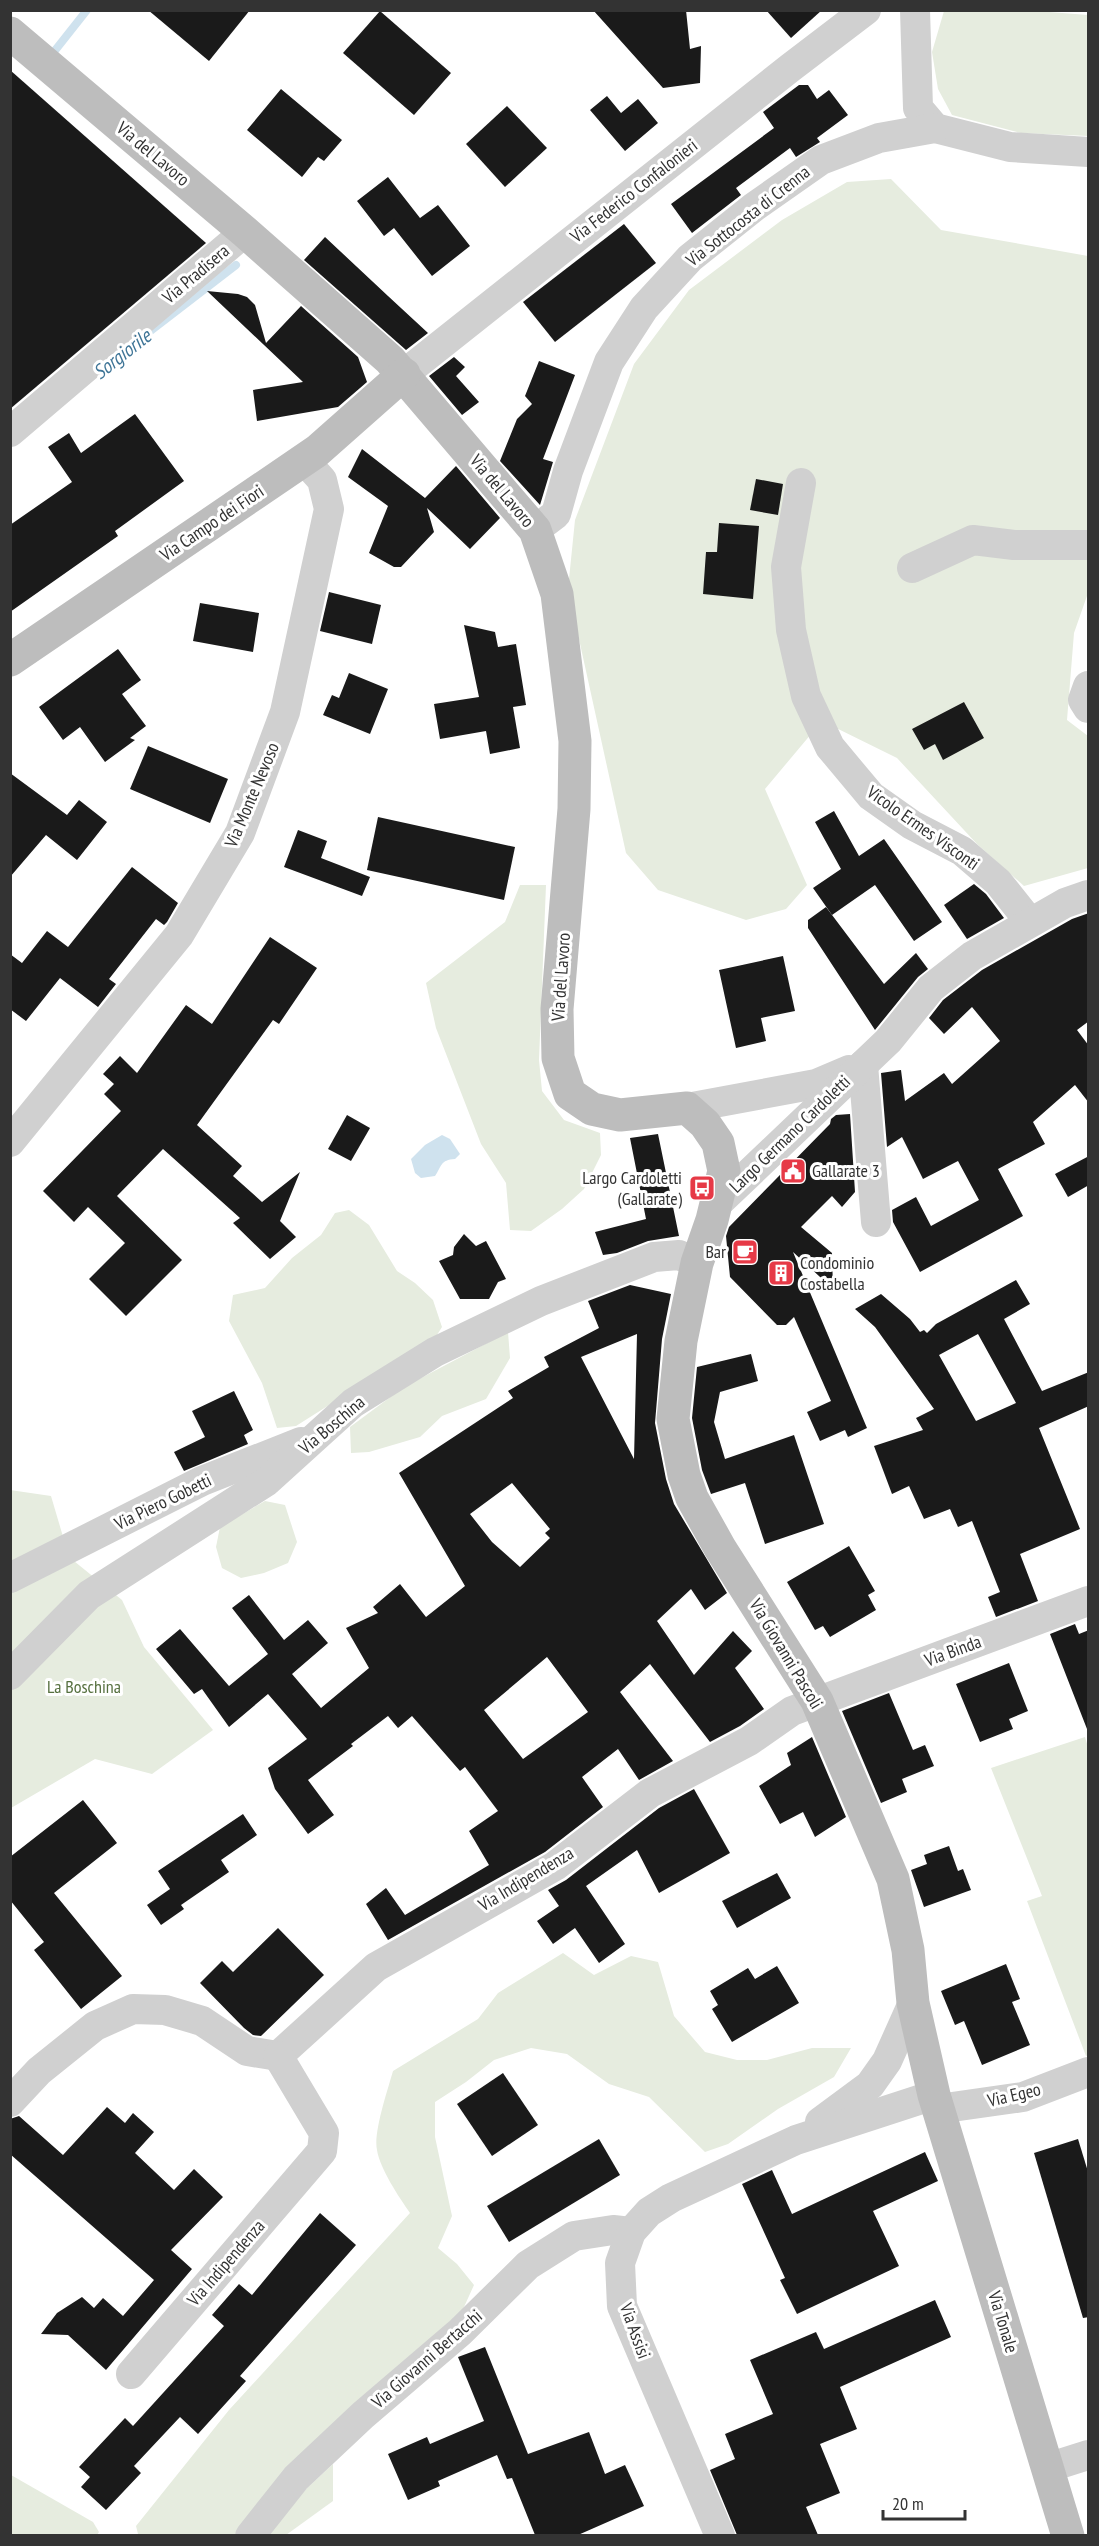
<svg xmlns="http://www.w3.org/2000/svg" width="1099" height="2546" viewBox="0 0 1099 2546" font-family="'PT Sans Narrow',sans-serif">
<rect width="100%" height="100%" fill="#fff"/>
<g fill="#e6ecdf">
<path d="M 1023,10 L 1088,15 L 1088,136 L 1021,133 L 952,115 L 938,89 L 932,52 L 944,11 Z"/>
<path d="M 891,179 L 941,230 L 1088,256 L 1088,593 L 1074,633 L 1067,720 L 1088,736 L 1088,868 L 1024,886 L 977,844 L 897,758 L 822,721 L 765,789 L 807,885 L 786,909 L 746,920 L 658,890 L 626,853 L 568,589 L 575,520 L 634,364 L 689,290 L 782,220 L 847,182 Z"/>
<path d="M 520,885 L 546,885 L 539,1060 L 542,1091 L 564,1120 L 600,1133 L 601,1155 L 584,1189 L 562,1209 L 531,1231 L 510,1230 L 506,1183 L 481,1144 L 436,1028 L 426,983 L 505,922 Z"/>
<path d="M 349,1210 L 369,1225 L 397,1271 L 415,1283 L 433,1300 L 442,1327 L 435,1338 L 296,1426 L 277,1428 L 262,1383 L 229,1321 L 233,1295 L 265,1288 L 292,1258 L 321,1235 L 335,1213 Z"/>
<path d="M 508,1332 L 510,1358 L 486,1399 L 442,1416 L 420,1437 L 369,1452 L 351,1453 L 350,1427 L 404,1387 Z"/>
<path d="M 10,1490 L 51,1496 L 69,1557 L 122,1600 L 144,1647 L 213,1730 L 152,1774 L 95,1759 L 11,1808 Z"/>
<path d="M 265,1501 L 285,1505 L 297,1542 L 288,1563 L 264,1573 L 241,1578 L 222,1568 L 216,1547 L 220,1527 Z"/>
<path d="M 1085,1737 L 1088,1747 L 1088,2055 L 1086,2056 L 1027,1901 L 1042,1896 L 991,1768 Z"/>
<path d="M 563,1953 L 594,1975 L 631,1956 L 658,1962 L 674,2016 L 705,2052 L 737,2060 L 767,2060 L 812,2048 L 851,2048 L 834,2077 L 778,2109 L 728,2144 L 705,2152 L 649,2097 L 609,2084 L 567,2054 L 531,2048 L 494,2060 L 466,2082 L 435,2102 L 435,2137 L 452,2216 L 438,2248 L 457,2264 L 474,2285 L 459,2318 L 240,2535 L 138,2534 L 136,2526 L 229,2410 L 410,2213 C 399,2197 380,2169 377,2150 C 373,2133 388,2089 393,2071 L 478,2019 L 498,1993 Z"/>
<path d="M 333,2464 L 333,2501 L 286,2535 L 265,2536 L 276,2517 Z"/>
<path d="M 11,2475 L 93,2522 L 99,2532 L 97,2535 L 11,2535 Z"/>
</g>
<path fill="#cfe2ee" d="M 442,1135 L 450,1139 L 460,1154 L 455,1159 C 440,1160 442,1166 435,1176 L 421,1178 L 415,1173 L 411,1159 L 425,1145 Z"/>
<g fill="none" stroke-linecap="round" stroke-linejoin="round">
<g stroke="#cfe2ee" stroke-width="8">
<path d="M 53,53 L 87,10"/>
<path d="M 149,332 L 236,265"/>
</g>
</g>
<g fill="#1a1a1a" fill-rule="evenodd">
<path d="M 148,10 L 250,10 L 209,61 Z"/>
<path d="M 593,10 L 686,10 L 690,49 L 701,46 L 700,83 L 663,88 Z"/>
<path d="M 766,10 L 822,10 L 791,38 Z"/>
<path d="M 380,11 L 451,73 L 414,115 L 343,53 Z"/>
<path d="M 10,70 L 206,243 L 10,409 Z"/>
<path d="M 799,85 L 808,85 L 817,99 L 829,90 L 848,115 L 817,138 L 820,142 L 796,157 L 790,148 L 736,188 L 741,195 L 692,233 L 671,204 L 774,128 L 763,112 Z"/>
<path d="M 281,89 L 342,140 L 324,161 L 318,157 L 302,177 L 247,130 Z"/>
<path d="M 607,96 L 621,113 L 638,99 L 658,123 L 625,151 L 590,110 Z"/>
<path d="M 507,106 L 547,148 L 505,187 L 466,144 Z"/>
<path d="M 388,177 L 420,218 L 438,205 L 470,246 L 432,276 L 394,228 L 384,236 L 357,201 Z"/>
<path d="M 624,224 L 656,263 L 555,342 L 523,302 Z"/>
<path d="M 325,237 L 388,296 L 428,333 L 406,350 L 304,260 Z"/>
<path d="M 207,291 L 238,294 L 247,297 L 255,305 L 266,343 L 301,306 L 358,357 L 367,382 L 338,407 L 257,421 L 253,390 L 303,382 Z"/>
<path d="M 454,357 L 465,367 L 456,376 L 479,402 L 462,415 L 429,376 Z"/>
<path d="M 539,361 L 575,375 L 543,459 L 553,462 L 540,505 L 500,461 L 517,419 L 532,404 L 525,396 Z"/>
<path d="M 135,414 L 184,481 L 115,531 L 118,536 L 10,612 L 10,525 L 72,482 L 48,447 L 69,433 L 81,453 Z"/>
<path d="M 362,449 L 425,498 L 456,466 L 500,518 L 470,549 L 427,508 L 434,532 L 401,567 L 394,567 L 369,553 L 388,506 L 348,477 Z"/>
<path d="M 756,479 L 783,484 L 778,515 L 750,510 Z"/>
<path d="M 719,523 L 759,526 L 753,599 L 703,594 L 706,552 L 717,552 Z"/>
<path d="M 329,592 L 381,605 L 372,644 L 320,631 Z"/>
<path d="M 200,603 L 259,613 L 253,652 L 193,641 Z"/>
<path d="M 464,625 L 495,632 L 498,647 L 516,644 L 526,705 L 513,707 L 520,748 L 490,754 L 486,731 L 440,739 L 434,704 L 479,697 Z"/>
<path d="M 118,649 L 141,680 L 122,694 L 146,726 L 130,738 L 135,740 L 105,762 L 80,727 L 63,740 L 39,707 Z"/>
<path d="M 349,673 L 388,689 L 370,734 L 323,715 L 332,695 L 339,698 Z"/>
<path d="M 964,702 L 984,738 L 943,760 L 935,744 L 924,750 L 912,729 Z"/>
<path d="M 148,746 L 228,779 L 210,823 L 130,789 Z"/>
<path d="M 10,773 L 67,815 L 79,800 L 107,822 L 77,860 L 46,835 L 10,877 Z"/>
<path d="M 834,811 L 859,856 L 884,839 L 942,922 L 914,941 L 875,885 L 832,915 L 813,888 L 841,869 L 815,822 Z"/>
<path d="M 378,817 L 515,847 L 504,900 L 367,870 Z"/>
<path d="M 298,830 L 327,841 L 321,858 L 370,877 L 362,896 L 284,867 Z"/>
<path d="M 132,867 L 178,903 L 167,922 L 164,925 L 156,919 L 109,979 L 116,984 L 98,1007 L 60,978 L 26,1021 L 10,1009 L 10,954 L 22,963 L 47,931 L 68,947 Z"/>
<path d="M 974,884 L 986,894 L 1004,918 L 967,939 L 944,905 Z"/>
<path d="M 826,907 L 884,984 L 916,953 L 928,969 L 918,977 L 875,1030 L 808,928 L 808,920 Z"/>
<path d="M 1089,913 L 1089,1021 L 1077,1030 L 1089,1046 L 1089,1103 L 1075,1085 L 1033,1122 L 1045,1144 L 998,1169 L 1023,1216 L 920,1272 L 893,1222 L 892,1210 L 916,1197 L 931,1226 L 979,1200 L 958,1161 L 923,1179 L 902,1137 L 887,1147 L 881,1073 L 901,1070 L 905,1101 L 944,1073 L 952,1084 L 1000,1041 L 972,1007 L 944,1034 L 929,1018 L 943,1000 L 982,970 L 1072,919 Z"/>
<path d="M 270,937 L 317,968 L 279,1024 L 273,1020 L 197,1125 L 242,1166 L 233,1176 L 262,1202 L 300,1172 L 280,1221 L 296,1237 L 270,1259 L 233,1223 L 240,1218 L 163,1149 L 117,1196 L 182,1260 L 126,1316 L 89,1279 L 125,1243 L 88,1207 L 74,1222 L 43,1191 L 121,1111 L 104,1094 L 114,1084 L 103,1074 L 120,1056 L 137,1073 L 186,1005 L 212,1024 Z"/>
<path d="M 783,956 L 795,1011 L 761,1018 L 766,1041 L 736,1048 L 719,970 Z"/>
<path d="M 850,1114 L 855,1192 L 842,1207 L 832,1196 L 801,1227 L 832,1253 L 833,1289 L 793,1252 L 867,1428 L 848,1437 L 845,1430 L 820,1441 L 807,1412 L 831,1401 L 794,1317 L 786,1325 L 777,1325 L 730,1277 L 726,1236 L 729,1227 L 830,1124 L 831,1119 L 836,1115 Z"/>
<path d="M 347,1115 L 370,1128 L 351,1161 L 328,1149 Z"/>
<path d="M 658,1134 L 679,1236 L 648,1241 L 617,1253 L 603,1255 L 595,1232 L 646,1219 L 630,1138 Z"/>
<path d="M 1089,1156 L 1089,1185 L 1068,1197 L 1055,1174 Z"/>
<path d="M 464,1234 L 476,1246 L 486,1241 L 506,1279 L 498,1282 L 489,1299 L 460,1299 L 439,1261 L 453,1255 L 454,1247 Z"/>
<path d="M 1016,1280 L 1030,1304 L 1004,1319 L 1042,1391 L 1089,1372 L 1089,1406 L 1039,1428 L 1080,1529 L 1020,1554 L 1038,1601 L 996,1617 L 988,1597 L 1000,1592 L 972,1521 L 958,1527 L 950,1509 L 924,1519 L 909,1486 L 892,1494 L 874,1446 L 923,1430 L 916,1418 L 934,1409 L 875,1327 L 855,1309 L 881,1294 L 910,1319 L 920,1332 L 924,1330 L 927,1333 L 936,1324 ZM 978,1334 L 1016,1403 L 976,1421 L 939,1355 Z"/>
<path d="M 630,1285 L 671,1294 L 662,1339 L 655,1423 L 666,1479 L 674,1504 L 727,1593 L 705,1610 L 691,1589 L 657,1621 L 694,1675 L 733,1631 L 752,1651 L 735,1668 L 764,1709 L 740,1726 L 710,1742 L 650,1664 L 620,1692 L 673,1761 L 639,1780 L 618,1749 L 582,1777 L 603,1807 L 545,1852 L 388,1940 L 366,1904 L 386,1888 L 405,1915 L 489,1865 L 469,1831 L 498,1811 L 465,1767 L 460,1771 L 412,1716 L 398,1728 L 388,1716 L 351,1744 L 353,1746 L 308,1780 L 334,1815 L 308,1834 L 275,1789 L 268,1768 L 307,1739 L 268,1694 L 229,1727 L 202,1689 L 194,1694 L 156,1649 L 180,1629 L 229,1686 L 268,1654 L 232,1608 L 249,1595 L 284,1640 L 308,1620 L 328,1643 L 292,1674 L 321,1708 L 369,1668 L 346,1628 L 378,1613 L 373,1607 L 400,1584 L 426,1617 L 465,1586 L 399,1473 L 513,1398 L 508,1391 L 549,1367 L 544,1357 L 599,1328 L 588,1301 ZM 637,1334 L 634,1459 L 581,1357 ZM 512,1483 L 550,1529 L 545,1533 L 550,1538 L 520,1567 L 492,1542 L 470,1514 ZM 547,1657 L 588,1712 L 523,1759 L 484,1710 Z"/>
<path d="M 751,1354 L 758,1381 L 720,1392 L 714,1422 L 725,1459 L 794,1435 L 824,1524 L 765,1544 L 745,1483 L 711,1494 L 702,1470 L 692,1418 L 697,1367 Z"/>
<path d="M 234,1391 L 253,1430 L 244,1435 L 248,1444 L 184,1471 L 174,1452 L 205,1437 L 192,1411 Z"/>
<path d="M 849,1546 L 875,1591 L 868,1595 L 876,1610 L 830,1637 L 823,1626 L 815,1630 L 787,1582 Z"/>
<path d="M 1075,1624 L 1079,1634 L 1089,1630 L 1087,1729 L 1050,1634 Z"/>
<path d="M 1009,1663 L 1028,1711 L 1009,1719 L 1013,1729 L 980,1742 L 956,1684 Z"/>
<path d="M 889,1693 L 913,1750 L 925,1745 L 934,1766 L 902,1779 L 907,1792 L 881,1803 L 842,1711 Z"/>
<path d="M 812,1737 L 846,1817 L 815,1837 L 803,1812 L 780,1824 L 759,1786 L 791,1765 L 787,1753 Z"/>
<path d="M 694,1789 L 730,1853 L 659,1893 L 637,1850 L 586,1886 L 625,1944 L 599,1963 L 575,1928 L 553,1944 L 537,1921 L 559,1906 L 548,1890 L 566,1880 L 659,1808 Z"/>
<path d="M 83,1800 L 117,1843 L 54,1893 L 122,1976 L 81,2009 L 34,1950 L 44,1942 L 10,1900 L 10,1857 Z"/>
<path d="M 243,1814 L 257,1835 L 221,1860 L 229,1872 L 181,1905 L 184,1909 L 161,1925 L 147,1905 L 170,1889 L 176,1898 L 158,1871 Z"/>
<path d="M 949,1846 L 958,1871 L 963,1869 L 971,1890 L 924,1907 L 911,1870 L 927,1864 L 924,1855 Z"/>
<path d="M 777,1873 L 791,1898 L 737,1928 L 722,1901 Z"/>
<path d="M 278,1928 L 324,1975 L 261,2036 L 253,2035 L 244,2028 L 200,1983 L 222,1961 L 233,1972 Z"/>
<path d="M 1006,1964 L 1020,1999 L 1012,2002 L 1030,2045 L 982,2065 L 964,2021 L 955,2025 L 941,1991 Z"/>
<path d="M 777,1966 L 799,2003 L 732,2042 L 712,2009 L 718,2005 L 710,1991 L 748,1968 L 755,1979 Z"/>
<path d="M 503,2073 L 538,2125 L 492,2156 L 457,2104 Z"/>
<path d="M 107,2107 L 125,2123 L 133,2113 L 154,2132 L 135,2153 L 174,2190 L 194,2169 L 223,2197 L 171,2250 L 192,2269 L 106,2370 L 68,2335 L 41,2334 L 57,2313 L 82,2297 L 94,2308 L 103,2298 L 123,2316 L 154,2280 L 10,2154 L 10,2119 L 19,2116 L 63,2155 Z"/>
<path d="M 599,2139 L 620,2175 L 509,2242 L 487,2206 Z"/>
<path d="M 1078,2139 L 1089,2175 L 1089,2317 L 1083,2318 L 1034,2153 Z"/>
<path d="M 925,2152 L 938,2181 L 873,2211 L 899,2266 L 797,2314 L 780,2280 L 785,2278 L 742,2184 L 772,2170 L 792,2214 Z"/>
<path d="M 320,2213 L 356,2245 L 240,2376 L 246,2381 L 198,2434 L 180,2417 L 134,2466 L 141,2473 L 106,2510 L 81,2487 L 90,2477 L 79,2467 L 125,2418 L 133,2426 L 224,2326 L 212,2315 L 239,2284 L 252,2295 Z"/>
<path d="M 935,2300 L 951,2337 L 840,2387 L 857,2429 L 820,2444 L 840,2493 L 806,2507 L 818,2535 L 737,2535 L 710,2470 L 735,2459 L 725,2434 L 773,2414 L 750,2360 L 816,2332 L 824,2349 Z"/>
<path d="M 485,2347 L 528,2454 L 589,2432 L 605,2474 L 625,2465 L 644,2506 L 578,2535 L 535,2535 L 512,2478 L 507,2479 L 497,2455 L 438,2481 L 440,2486 L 408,2500 L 388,2454 L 427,2437 L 430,2444 L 484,2421 L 458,2357 Z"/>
</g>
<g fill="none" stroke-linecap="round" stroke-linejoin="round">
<g stroke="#d0d0d0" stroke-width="30">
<path d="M 915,10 L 918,108 L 935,128 L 1010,147 L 1088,152"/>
<path d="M 404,374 L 790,68 L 866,10"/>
<path d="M 10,432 L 245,232"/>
<path d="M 801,483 L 786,567 L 791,630 L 806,696 L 830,747 L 871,796 L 912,825 L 962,851 L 998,882 L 1030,922"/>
<path d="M 535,530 L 556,514 L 568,471 L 609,362 L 644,308 L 690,258 L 754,207 L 821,160 L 879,138 L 935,128"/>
<path d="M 912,568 L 973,540 L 1014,545 L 1088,545"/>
<path d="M 1088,686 L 1083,700 L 1088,708"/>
<path d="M 863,1065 L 876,1222"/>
<path d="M 687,1108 L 816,1084 L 849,1070"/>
<path d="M 10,1142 L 179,935 L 240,833 L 285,712 L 329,509 L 322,480 L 304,460"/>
<path d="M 717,1204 L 888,1041 L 931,988 L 972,956 L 1065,903 L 1088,895"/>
<path d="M 10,1578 L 202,1481 L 301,1442"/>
<path d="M 10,1675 L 89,1595 L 267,1481 L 353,1403 L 435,1352 L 541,1301 L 654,1257 L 679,1255 L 697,1263"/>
<path d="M 10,2102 L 39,2071 L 95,2026 L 133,2009 L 165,2010 L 202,2021 L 247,2051 L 278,2056 L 376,1967 L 555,1866 L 650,1793 L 749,1741 L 792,1711 L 1088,1601"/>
<path d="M 938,2109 L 1023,2097 L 1088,2072"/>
<path d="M 820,2122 L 870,2085 L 887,2061 L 913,2003"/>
<path d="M 131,2374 L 322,2151 L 324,2133 L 278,2056"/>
<path d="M 1047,2468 L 1088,2455"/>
<path d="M 250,2536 L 296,2478 L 363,2415 L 460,2332 L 528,2265 L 574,2236 L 613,2230 L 631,2232"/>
<path d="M 720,2536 L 622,2306 L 620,2263 L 631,2232 L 649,2212 L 671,2198 L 796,2140 L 934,2095"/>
</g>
<g stroke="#bdbdbd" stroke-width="33">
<path d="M 10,33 L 245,232 L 390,360 L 535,530 L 557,594 L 575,741 L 574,809 L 557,1009 L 558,1058 L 570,1094 L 592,1109 L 620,1115 L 687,1108 L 705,1124 L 718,1143 L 724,1171 L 712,1220 L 697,1263 L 681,1341 L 673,1419 L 684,1475 L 692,1498 L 720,1548 L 817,1701 L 893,1879 L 908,1950 L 913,2003 L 934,2095 L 1068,2536"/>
<path d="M 10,660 L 317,451 L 404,374"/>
</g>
</g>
<defs>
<symbol id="civic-square" viewBox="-11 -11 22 22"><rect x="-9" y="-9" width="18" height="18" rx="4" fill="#e63946" stroke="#fff"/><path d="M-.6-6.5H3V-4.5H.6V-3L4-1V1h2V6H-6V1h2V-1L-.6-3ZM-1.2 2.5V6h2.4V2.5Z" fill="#fff"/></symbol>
<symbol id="bus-square" viewBox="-11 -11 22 22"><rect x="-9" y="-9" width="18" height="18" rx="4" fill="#e63946" stroke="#fff"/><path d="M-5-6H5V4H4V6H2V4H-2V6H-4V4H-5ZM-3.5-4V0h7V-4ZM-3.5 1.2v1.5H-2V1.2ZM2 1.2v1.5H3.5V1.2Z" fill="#fff"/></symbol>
<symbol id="cafe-square" viewBox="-11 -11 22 22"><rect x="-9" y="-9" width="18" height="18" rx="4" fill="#e63946" stroke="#fff"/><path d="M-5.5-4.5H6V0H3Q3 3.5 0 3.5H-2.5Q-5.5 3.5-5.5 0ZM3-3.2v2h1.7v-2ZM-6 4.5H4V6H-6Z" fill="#fff"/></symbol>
<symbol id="building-square" viewBox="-11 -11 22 22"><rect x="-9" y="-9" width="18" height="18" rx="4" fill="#e63946" stroke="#fff"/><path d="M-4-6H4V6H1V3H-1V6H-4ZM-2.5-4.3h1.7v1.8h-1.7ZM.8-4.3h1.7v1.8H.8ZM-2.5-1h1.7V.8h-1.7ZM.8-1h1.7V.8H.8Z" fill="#fff"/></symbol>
</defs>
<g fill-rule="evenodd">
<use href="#civic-square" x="778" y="1156" width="30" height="30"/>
<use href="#bus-square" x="687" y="1173" width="30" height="30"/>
<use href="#cafe-square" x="730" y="1237" width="30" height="30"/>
<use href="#building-square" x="766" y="1258" width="30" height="30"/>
</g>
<g text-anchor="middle" stroke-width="6" stroke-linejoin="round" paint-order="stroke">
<g font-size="18" fill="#333" stroke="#fff">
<text transform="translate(153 154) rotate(40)" y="6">Via del Lavoro</text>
<text transform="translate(634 191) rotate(-38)" y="6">Via Federico Confalonieri</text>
<text transform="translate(748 216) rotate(-38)" y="6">Via Sottocosta di Crenna</text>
<text transform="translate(196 274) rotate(-40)" y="6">Via Pradisera</text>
<text transform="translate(502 491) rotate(50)" y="6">Via del Lavoro</text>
<text transform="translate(212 523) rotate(-34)" y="6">Via Campo dei Fiori</text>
<text transform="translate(252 795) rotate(-67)" y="6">Via Monte Nevoso</text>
<text transform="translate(923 828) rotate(35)" y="6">Vicolo Ermes Visconti</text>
<text transform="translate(561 977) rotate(-86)" y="6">Via del Lavoro</text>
<text transform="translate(790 1134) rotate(-44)" y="6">Largo Germano Cardoletti</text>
<text transform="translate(332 1425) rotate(-40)" y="6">Via Boschina</text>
<text transform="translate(163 1502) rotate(-26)" y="6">Via Piero Gobetti</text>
<text transform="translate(953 1651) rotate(-20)" y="6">Via Binda</text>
<text transform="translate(786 1654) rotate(59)" y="6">Via Giovanni Pascoli</text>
<text transform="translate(526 1879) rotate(-31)" y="6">Via Indipendenza</text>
<text transform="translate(1014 2095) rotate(-13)" y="6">Via Egeo</text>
<text transform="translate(226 2263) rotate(-49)" y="6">Via Indipendenza</text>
<text transform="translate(1003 2322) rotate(73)" y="6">Via Tonale</text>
<text transform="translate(635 2331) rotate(70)" y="6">Via Assisi</text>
<text transform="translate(427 2359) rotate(-41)" y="6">Via Giovanni Bertacchi</text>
</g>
<g font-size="18" fill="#333" stroke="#fff" text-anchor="start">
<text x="812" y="1177">Gallarate 3</text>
<text x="682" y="1184" text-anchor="end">Largo Cardoletti<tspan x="682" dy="21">(Gallarate)</tspan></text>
<text x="726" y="1258" text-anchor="end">Bar</text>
<text x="800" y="1269">Condominio<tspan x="800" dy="21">Costabella</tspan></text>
</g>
<g font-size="18" fill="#56703f" stroke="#fff">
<text x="84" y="1693">La Boschina</text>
</g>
<g font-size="20" font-style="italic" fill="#3f7597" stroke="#fff">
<text transform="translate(122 354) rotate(-38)" y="7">Sorgiorile</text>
</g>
</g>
<rect width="1099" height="2546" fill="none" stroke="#333333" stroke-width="24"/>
<path d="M883 2510v9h82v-9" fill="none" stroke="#333333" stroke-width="3"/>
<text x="892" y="2510" font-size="18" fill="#333333" stroke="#ffffff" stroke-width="4.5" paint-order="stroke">20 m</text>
</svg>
